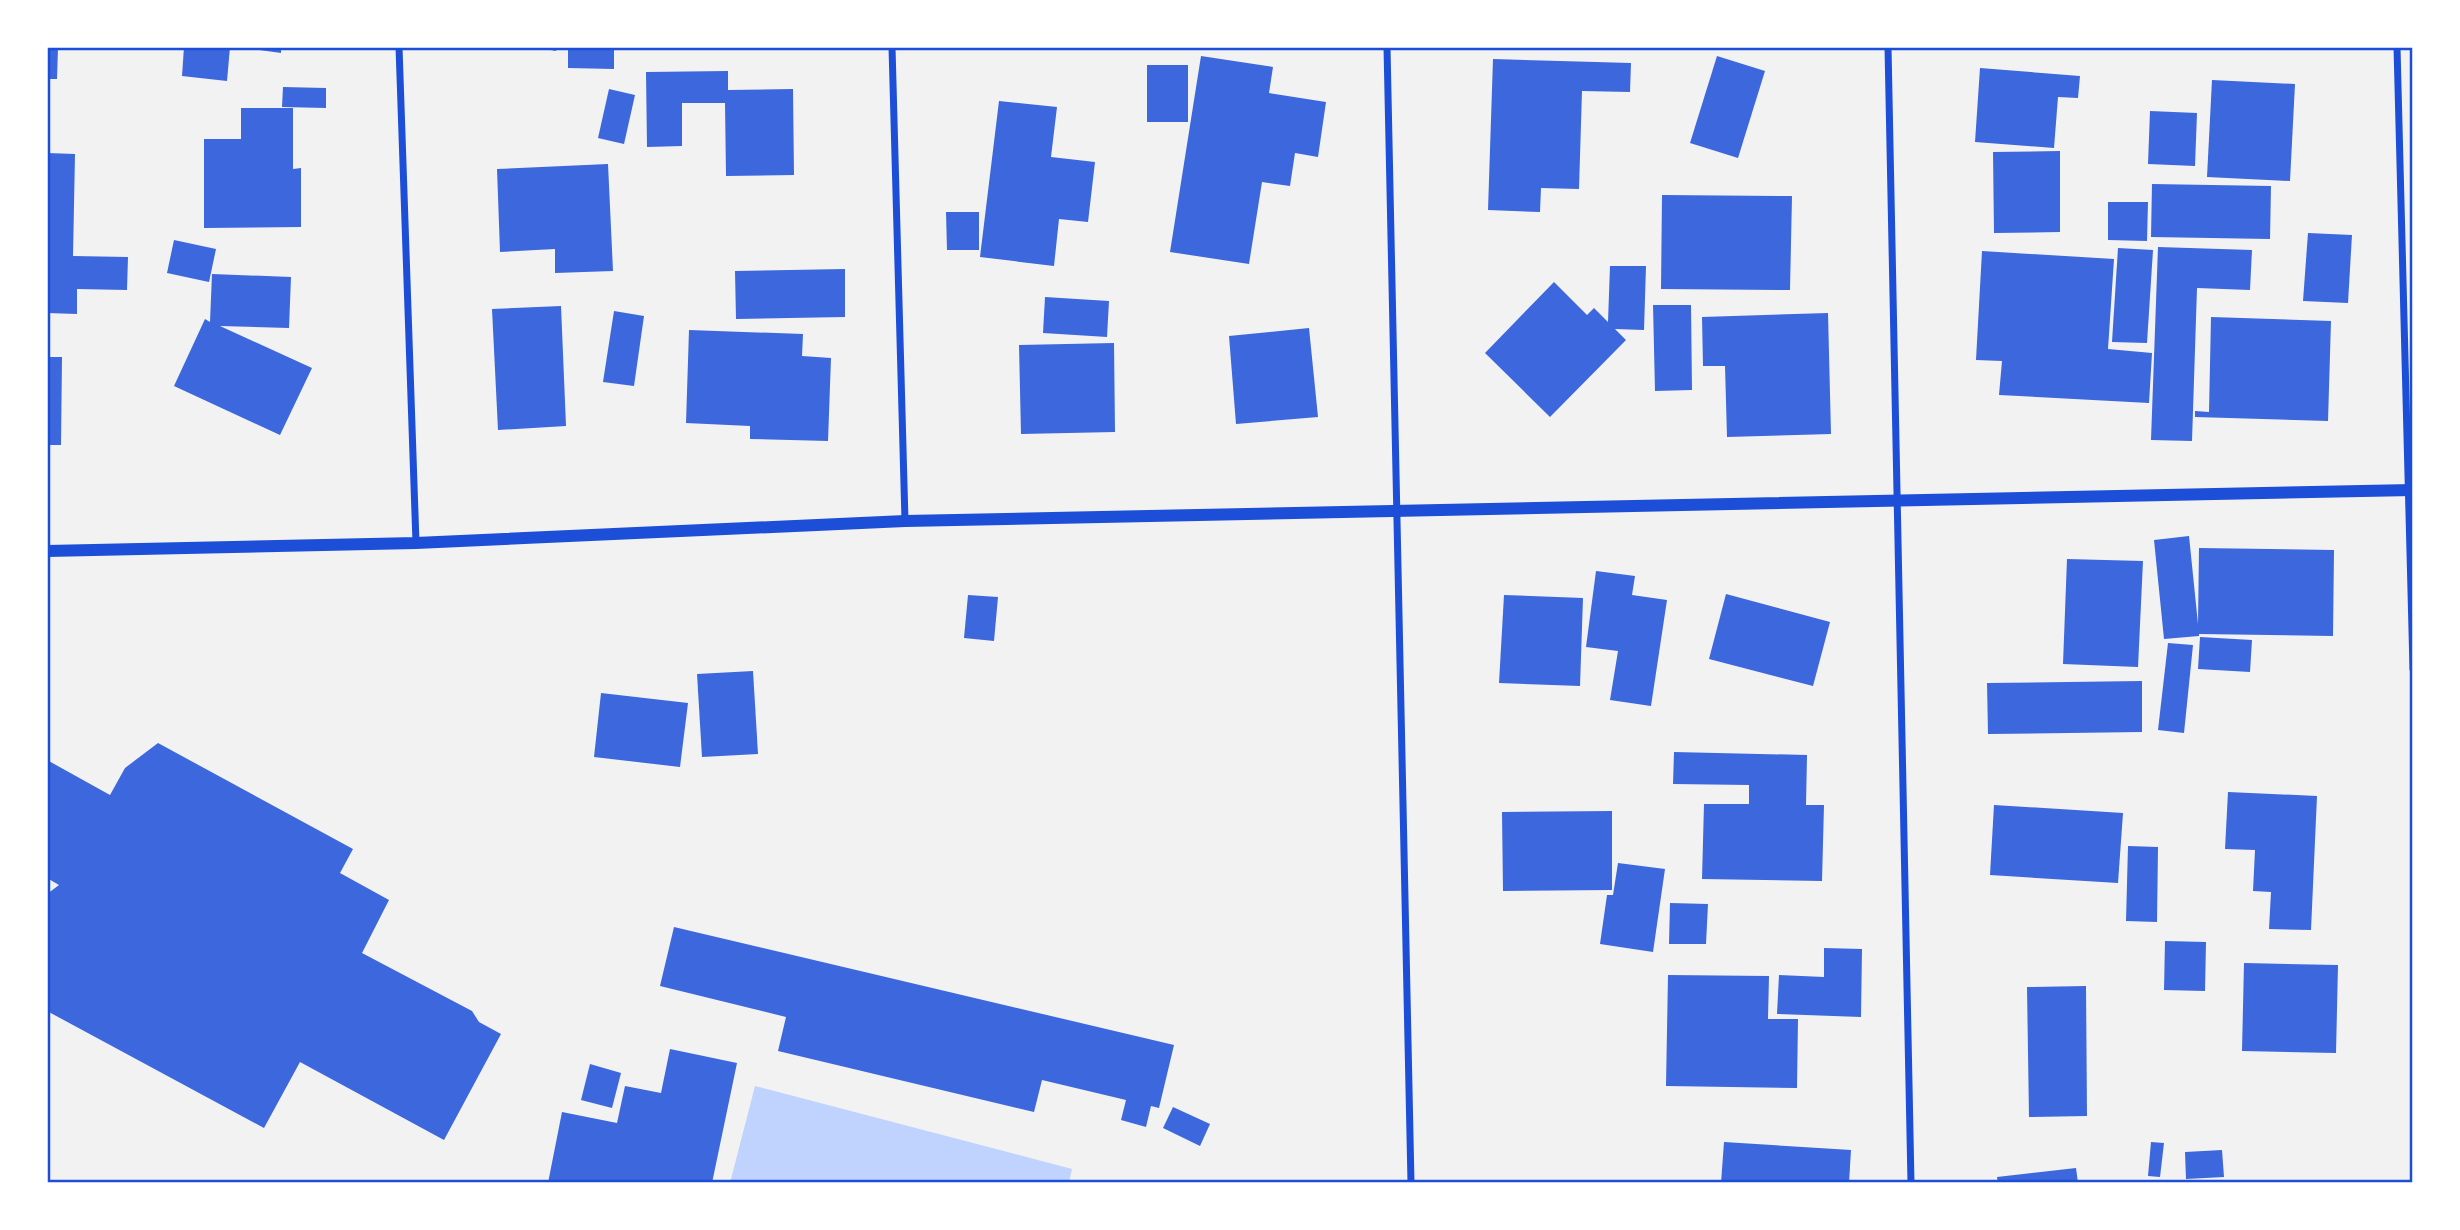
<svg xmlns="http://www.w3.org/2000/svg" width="2460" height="1230" viewBox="0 0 2460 1230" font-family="'DM Sans',sans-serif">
<rect width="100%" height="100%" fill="#f2f2f2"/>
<path fill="#bfd3fe" d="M 755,1086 L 1072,1169 L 1069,1183 L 730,1183 Z"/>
<g fill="#3d67dc">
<path d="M 47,47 L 58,47 L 57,79 L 47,79 Z"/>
<path d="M 184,47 L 230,47 L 227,81 L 182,76 Z"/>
<path d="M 238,47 L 281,47 L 281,53 Z"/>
<path d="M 535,47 L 557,47 L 556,51 Z"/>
<path d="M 568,47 L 614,47 L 614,69 L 568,68 Z"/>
<path d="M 1201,56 L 1273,67 L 1269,93 L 1326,102 L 1318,157 L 1295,153 L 1290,186 L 1262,182 L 1249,264 L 1170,252 Z"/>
<path d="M 1717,56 L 1765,71 L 1738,158 L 1690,143 Z"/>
<path d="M 1493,59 L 1631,63 L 1630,92 L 1582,91 L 1579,189 L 1541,188 L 1540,212 L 1488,210 Z"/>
<rect x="1147" y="65" width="41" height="57"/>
<path d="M 1980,68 L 2080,76 L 2078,98 L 2058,97 L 2054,148 L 1975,142 Z"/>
<path d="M 728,71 L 728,90 L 793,89 L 794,175 L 726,176 L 725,103 L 682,103 L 682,146 L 647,147 L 646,72 Z"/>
<path d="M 2212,80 L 2295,84 L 2290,181 L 2207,177 Z"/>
<path d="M 283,87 L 326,88 L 326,108 L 282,107 Z"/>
<path d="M 609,89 L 635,95 L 624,144 L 598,138 Z"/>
<path d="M 999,101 L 1057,107 L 1051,157 L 1095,162 L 1088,222 L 1059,219 L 1054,266 L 980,257 Z"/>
<path d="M 241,108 L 293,108 L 293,169 L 301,168 L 301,227 L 204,228 L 204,139 L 241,139 Z"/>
<path d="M 2150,111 L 2197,113 L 2195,166 L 2148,164 Z"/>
<path d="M 2060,151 L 2060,232 L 1994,233 L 1993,152 Z"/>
<path d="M 47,153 L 75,154 L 73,256 L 128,257 L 127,290 L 77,289 L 77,314 L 47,313 Z"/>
<path d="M 608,164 L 613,271 L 555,273 L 555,249 L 500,252 L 497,169 Z"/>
<path d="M 2152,184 L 2271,186 L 2270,239 L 2151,237 Z"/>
<path d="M 1662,195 L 1792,196 L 1790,290 L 1661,289 Z"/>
<path d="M 2108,202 L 2148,202 L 2147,241 L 2108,240 Z"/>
<path d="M 946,212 L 979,212 L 979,250 L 947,250 Z"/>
<path d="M 2308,233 L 2352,235 L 2348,303 L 2303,301 Z"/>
<path d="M 174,240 L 216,249 L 209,282 L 167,273 Z"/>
<path d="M 2158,247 L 2252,250 L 2250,290 L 2197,288 L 2192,441 L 2151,440 Z"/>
<path d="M 2118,248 L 2153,250 L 2147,343 L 2112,342 Z"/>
<path d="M 1982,251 L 2114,259 L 2108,349 L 2152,353 L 2149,403 L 1999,395 L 2002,361 L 1976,360 Z"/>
<path d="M 1610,266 L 1646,266 L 1644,330 L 1615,329 L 1626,340 L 1550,417 L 1485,353 L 1554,282 L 1587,315 L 1594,308 L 1608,322 Z"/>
<path d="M 845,269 L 845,317 L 736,319 L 735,271 Z"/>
<path d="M 212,274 L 291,277 L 289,328 L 220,326 L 312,368 L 280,435 L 174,386 L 205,319 L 210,322 Z"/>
<path d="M 1045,297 L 1109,301 L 1107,337 L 1043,333 Z"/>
<path d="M 1653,305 L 1691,305 L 1692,390 L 1655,391 Z"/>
<path d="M 561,306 L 566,426 L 498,430 L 492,309 Z"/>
<path d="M 614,311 L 644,316 L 634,386 L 603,382 Z"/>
<path d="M 1828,313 L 1831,434 L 1727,437 L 1725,366 L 1703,366 L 1702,317 Z"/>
<path d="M 2211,317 L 2331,321 L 2328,421 L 2195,417 L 2195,411 L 2209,412 Z"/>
<path d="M 1309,328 L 1318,417 L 1236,424 L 1229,336 Z"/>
<path d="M 689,330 L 803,334 L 802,356 L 831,358 L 828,441 L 750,439 L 750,426 L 686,423 Z"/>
<path d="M 1114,343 L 1115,432 L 1021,434 L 1019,345 Z"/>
<path d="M 47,357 L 62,357 L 61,445 L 47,445 Z"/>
<path d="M 2189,536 L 2198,624 L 2199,548 L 2334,550 L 2333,636 L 2199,634 L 2199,636 L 2164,639 L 2154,540 Z"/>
<path d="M 2067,559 L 2143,561 L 2138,667 L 2063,664 Z"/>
<path d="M 1596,571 L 1635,576 L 1632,595 L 1667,600 L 1651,706 L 1610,700 L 1618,651 L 1586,647 Z"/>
<path d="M 1726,594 L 1830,622 L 1813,686 L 1709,659 Z"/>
<path d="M 968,595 L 998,597 L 994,641 L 964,638 Z"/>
<path d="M 1504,595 L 1583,598 L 1580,686 L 1499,683 Z"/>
<path d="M 2200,637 L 2252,640 L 2250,672 L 2198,669 Z"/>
<path d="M 2168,643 L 2193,645 L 2184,733 L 2158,730 Z"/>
<path d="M 753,671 L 758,754 L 702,757 L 697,674 Z"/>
<path d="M 2142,681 L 2142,732 L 1988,734 L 1987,683 Z"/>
<path d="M 601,693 L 688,703 L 680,767 L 594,757 Z"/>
<path d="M 158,743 L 353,849 L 340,873 L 389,900 L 362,953 L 472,1011 L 479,1022 L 501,1034 L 444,1140 L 300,1062 L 264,1128 L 47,1011 L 47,894 L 59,885 L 47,878 L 47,760 L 110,795 L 125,768 Z"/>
<path d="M 1674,752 L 1807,755 L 1806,805 L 1824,805 L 1822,881 L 1702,879 L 1704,804 L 1749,804 L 1749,785 L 1673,784 Z"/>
<path d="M 2228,792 L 2317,796 L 2311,930 L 2269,929 L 2271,892 L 2253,891 L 2255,850 L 2225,849 Z"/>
<path d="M 1994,805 L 2123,813 L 2118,883 L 1990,875 Z"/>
<path d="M 1612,811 L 1612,890 L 1503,891 L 1502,812 Z"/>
<path d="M 2128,846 L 2158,847 L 2157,922 L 2126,921 Z"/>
<path d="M 1618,863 L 1665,869 L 1653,952 L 1600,944 L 1607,895 L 1613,895 Z"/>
<path d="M 1670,903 L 1708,904 L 1706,944 L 1669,944 Z"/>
<path d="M 674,927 L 1174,1045 L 1159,1108 L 1151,1106 L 1146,1127 L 1121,1120 L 1126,1100 L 1042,1080 L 1034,1112 L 778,1051 L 786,1017 L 660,986 Z"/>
<path d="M 2165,941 L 2206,942 L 2205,991 L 2164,990 Z"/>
<path d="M 1824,948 L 1862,949 L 1861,1017 L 1777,1014 L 1779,975 L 1824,977 Z"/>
<path d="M 2244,963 L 2338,965 L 2336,1053 L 2242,1051 Z"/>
<path d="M 1668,975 L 1769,976 L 1768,1019 L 1798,1019 L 1797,1088 L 1666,1086 Z"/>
<path d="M 2086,986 L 2087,1116 L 2029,1117 L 2027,987 Z"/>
<path d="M 670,1049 L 737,1063 L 712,1183 L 548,1183 L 562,1112 L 617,1123 L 625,1086 L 661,1093 Z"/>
<path d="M 590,1064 L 621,1073 L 612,1108 L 581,1100 Z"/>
<path d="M 1173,1107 L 1210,1124 L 1200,1146 L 1163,1128 Z"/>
<path d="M 1724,1142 L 1851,1150 L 1849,1183 L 1721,1183 Z"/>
<path d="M 2151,1142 L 2164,1143 L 2160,1177 L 2148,1176 Z"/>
<path d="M 2222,1150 L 2224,1177 L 2186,1179 L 2185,1152 Z"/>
<path d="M 2076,1168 L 2078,1183 L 1998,1183 L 1997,1177 Z"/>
</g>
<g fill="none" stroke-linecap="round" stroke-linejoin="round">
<g stroke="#1d4ed8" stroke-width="7">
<path d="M 399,47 L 416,543"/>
<path d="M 892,47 L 905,521"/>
<path d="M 1387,47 L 1411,1183"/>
<path d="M 1888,47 L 1911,1183"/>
<path d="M 2397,47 L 2413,669"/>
</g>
<path stroke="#1d4ed8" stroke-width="12" d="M 47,551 L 416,543 L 905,521 L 2413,490"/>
</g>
<rect width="2460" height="1230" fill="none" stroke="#ffffff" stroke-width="98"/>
<rect x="49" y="49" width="2362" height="1132" fill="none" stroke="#1d4ed8" stroke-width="2.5"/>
</svg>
